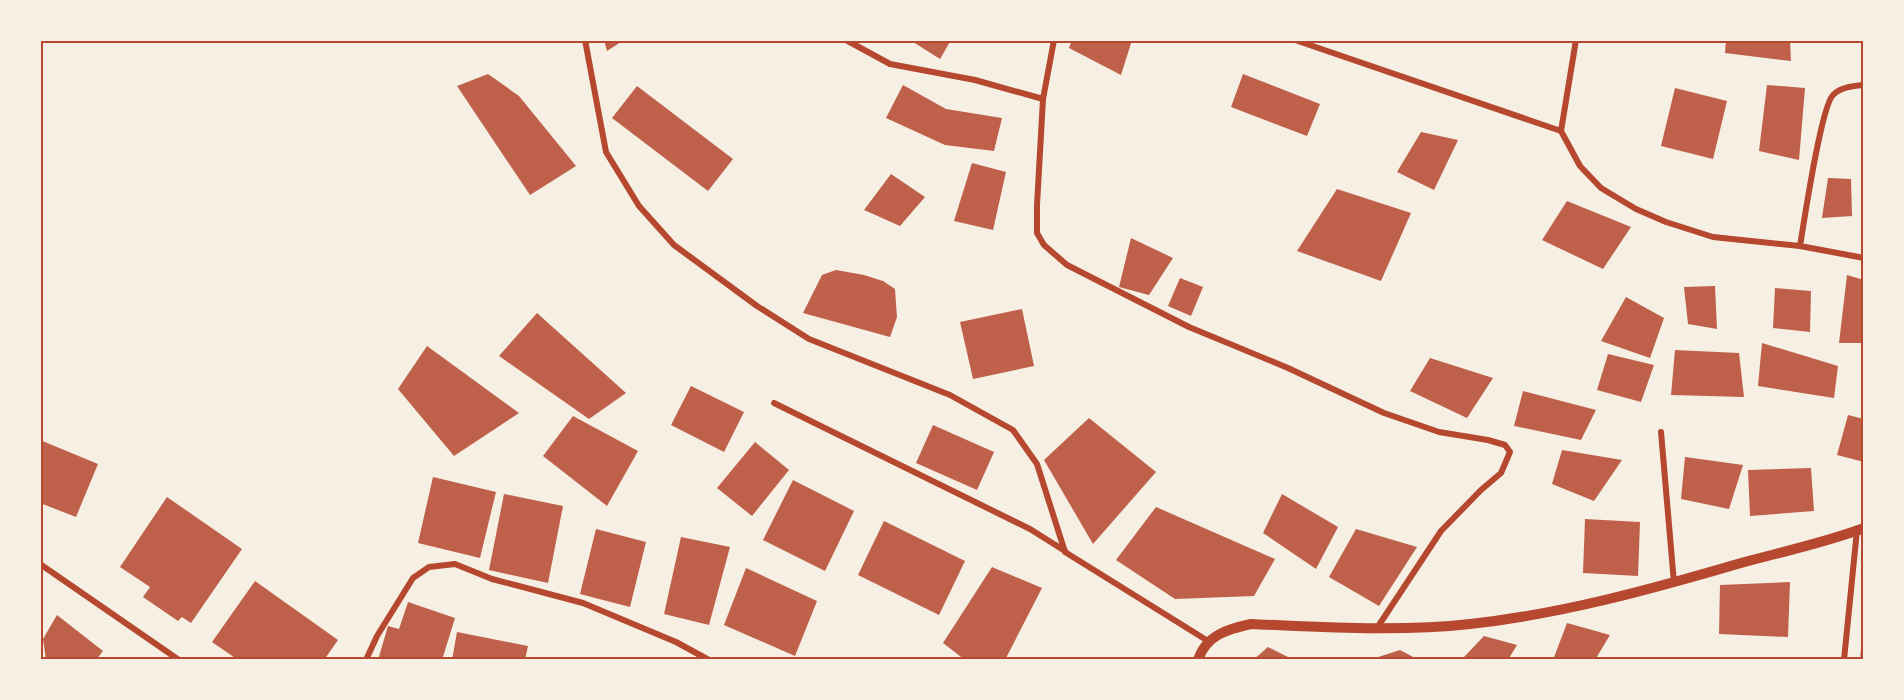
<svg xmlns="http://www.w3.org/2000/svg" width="1904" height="700" viewBox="0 0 1904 700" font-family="Karla,sans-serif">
<rect width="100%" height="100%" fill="#f6efe4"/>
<g fill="#bf614a">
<path d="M 604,40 L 624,40 L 607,51 Z"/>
<path d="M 910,40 L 951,40 L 940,59 Z"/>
<path d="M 1072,40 L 1132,40 L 1121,75 L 1069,48 Z"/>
<path d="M 1726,40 L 1790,40 L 1791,61 L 1725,53 Z"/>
<path d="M 488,74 L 519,96 L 576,166 L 530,195 L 457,86 Z"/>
<path d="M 1243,74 L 1320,104 L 1307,136 L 1231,107 Z"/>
<path d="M 903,85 L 946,109 L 1002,118 L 994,151 L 945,145 L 886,118 Z"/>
<path d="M 1767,85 L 1805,88 L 1799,160 L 1759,151 Z"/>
<path d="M 637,86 L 733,159 L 708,191 L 612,118 Z"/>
<path d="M 1675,88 L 1727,101 L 1713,159 L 1661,146 Z"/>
<path d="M 1421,132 L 1458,140 L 1434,190 L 1397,172 Z"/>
<path d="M 972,163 L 1006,172 L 993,230 L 954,221 Z"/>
<path d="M 891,174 L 925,197 L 900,226 L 864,210 Z"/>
<path d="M 1828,178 L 1851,179 L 1852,216 L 1822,218 Z"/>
<path d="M 1337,189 L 1411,213 L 1381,281 L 1297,251 Z"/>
<path d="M 1567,201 L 1631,227 L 1603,269 L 1542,240 Z"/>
<path d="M 1131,238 L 1173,258 L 1149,295 L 1119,287 Z"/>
<path d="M 836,270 L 864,275 L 883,281 L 895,289 L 897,317 L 890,337 L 803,313 L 822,275 Z"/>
<path d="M 1847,275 L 1864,280 L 1864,343 L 1839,343 Z"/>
<path d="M 1180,278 L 1203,287 L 1191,316 L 1168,306 Z"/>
<path d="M 1715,286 L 1717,329 L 1688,324 L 1684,287 Z"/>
<path d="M 1775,288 L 1811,291 L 1810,332 L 1773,328 Z"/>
<path d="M 1626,297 L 1664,318 L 1650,358 L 1601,341 Z"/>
<path d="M 1022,309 L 1034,366 L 973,379 L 960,322 Z"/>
<path d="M 537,313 L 626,393 L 589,419 L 499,356 Z"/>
<path d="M 1762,343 L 1838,366 L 1834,398 L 1758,386 Z"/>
<path d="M 427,346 L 519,413 L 454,456 L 398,389 Z"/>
<path d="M 1675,350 L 1739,353 L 1744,397 L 1671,395 Z"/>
<path d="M 1608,354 L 1654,365 L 1641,402 L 1597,390 Z"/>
<path d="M 1430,358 L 1493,378 L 1467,418 L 1410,391 Z"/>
<path d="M 691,386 L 744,412 L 724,452 L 671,425 Z"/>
<path d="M 1523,391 L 1596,410 L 1581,440 L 1514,426 Z"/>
<path d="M 1848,415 L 1864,419 L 1864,462 L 1837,455 Z"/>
<path d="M 573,416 L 638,451 L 607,506 L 543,456 Z"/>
<path d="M 1089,418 L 1156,472 L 1093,544 L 1044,460 Z"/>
<path d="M 933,425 L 994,452 L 977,490 L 916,463 Z"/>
<path d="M 40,440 L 98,464 L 76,517 L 40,503 Z"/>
<path d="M 755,442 L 789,470 L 752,516 L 717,488 Z"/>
<path d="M 1562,450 L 1622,460 L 1594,501 L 1552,484 Z"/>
<path d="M 1685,457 L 1743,465 L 1729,509 L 1681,499 Z"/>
<path d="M 1811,468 L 1814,511 L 1750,516 L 1748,470 Z"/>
<path d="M 433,477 L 496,492 L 480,558 L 418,543 Z"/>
<path d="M 793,480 L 854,511 L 825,571 L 763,540 Z"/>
<path d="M 504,494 L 563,506 L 548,583 L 489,570 Z"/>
<path d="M 1282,494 L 1338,527 L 1316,569 L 1263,533 Z"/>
<path d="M 167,497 L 242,549 L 191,623 L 182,617 L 178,621 L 143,597 L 150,587 L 120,567 Z"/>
<path d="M 1156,507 L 1275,559 L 1254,596 L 1175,599 L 1116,560 Z"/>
<path d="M 1585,519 L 1640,522 L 1638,576 L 1583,573 Z"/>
<path d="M 884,521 L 965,561 L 939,615 L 858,575 Z"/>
<path d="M 596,529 L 646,542 L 630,607 L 580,594 Z"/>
<path d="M 1356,529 L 1417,547 L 1379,606 L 1329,577 Z"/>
<path d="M 681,537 L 730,547 L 709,625 L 664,614 Z"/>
<path d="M 992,567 L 1042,588 L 1005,660 L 965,660 L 943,643 Z"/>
<path d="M 746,568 L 817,601 L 795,656 L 724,625 Z"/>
<path d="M 255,581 L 338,640 L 324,660 L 238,660 L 212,642 Z"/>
<path d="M 1790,582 L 1788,637 L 1719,634 L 1720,585 Z"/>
<path d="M 408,602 L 455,618 L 442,660 L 378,660 L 388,626 L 399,629 Z"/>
<path d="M 57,615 L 103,651 L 96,660 L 46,660 L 43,639 Z"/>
<path d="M 1567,623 L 1610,635 L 1595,660 L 1553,660 Z"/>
<path d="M 457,632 L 528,646 L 525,660 L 452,660 Z"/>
<path d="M 1484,636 L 1517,645 L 1508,660 L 1470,660 L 1464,657 Z"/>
<path d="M 1862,637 L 1864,637 L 1864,660 L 1860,660 Z"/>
<path d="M 1268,647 L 1294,660 L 1253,660 Z"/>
<path d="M 1400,650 L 1419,660 L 1372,660 L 1372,659 Z"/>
</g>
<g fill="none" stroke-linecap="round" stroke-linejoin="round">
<g stroke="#b5482f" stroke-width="6">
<path d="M 585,40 L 606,152 L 639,206 L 674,245 L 757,306 L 809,339 L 950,395 L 1013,430 L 1037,464 L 1065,552 L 1208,641"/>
<path d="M 846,40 L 890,64 L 975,80 L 1043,99 L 1054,40"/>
<path d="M 1295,40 L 1561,131"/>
<path d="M 1576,40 L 1561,131 L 1580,166 L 1601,188 L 1636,209 L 1666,222 L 1713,237 L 1800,246 L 1864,258"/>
<path d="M 1043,99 L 1037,205 L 1037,233 L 1044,245 L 1067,265 L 1189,327 L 1288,368 L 1384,413 L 1439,432 L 1488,440 L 1505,445 L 1510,452 L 1501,473 L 1481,490 L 1441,531 L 1377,628"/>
<path d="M 1800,246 C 1804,222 1821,107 1833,95 C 1841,87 1853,86 1864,85"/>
<path d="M 774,403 L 1030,529 L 1065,551"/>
<path d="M 1661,432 L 1674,583"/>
<path d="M 40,564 L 179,660"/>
<path d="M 366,660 L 377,636 L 413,578 L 429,567 L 455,564 L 492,579 L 583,603 L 676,642 L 709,660"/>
<path d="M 1844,660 L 1857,530"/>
</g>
<path stroke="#b5482f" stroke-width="10" d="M 1198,660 C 1206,635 1228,629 1251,624 C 1324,627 1397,632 1470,624 C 1562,614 1652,589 1741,563 C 1781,552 1824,543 1864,528"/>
</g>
<rect width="1904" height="700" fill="none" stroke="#f6efe4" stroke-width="84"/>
<rect x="42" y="42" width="1820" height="616" fill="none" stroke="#b5482f" stroke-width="2"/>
</svg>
